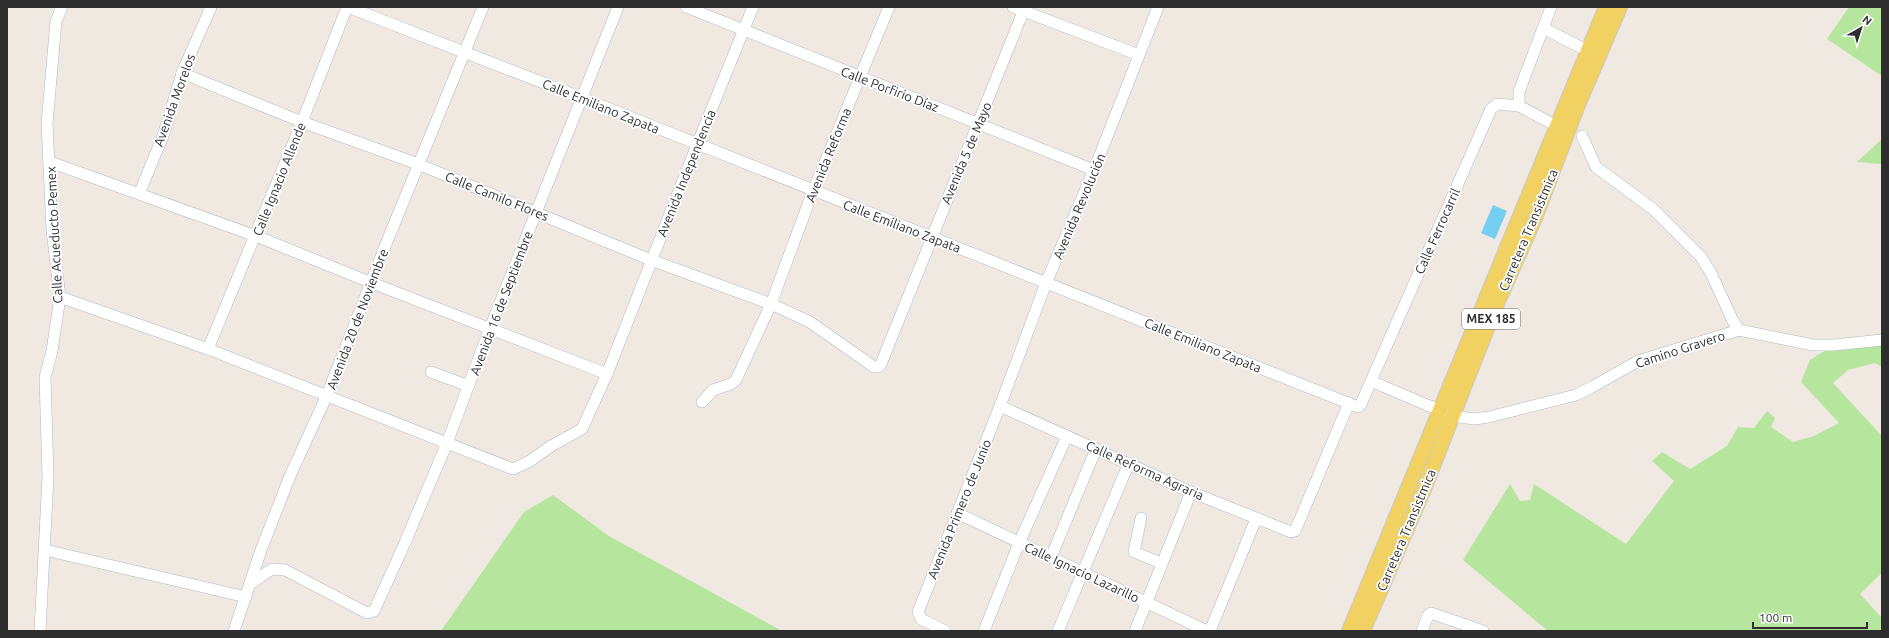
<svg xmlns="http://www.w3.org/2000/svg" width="1889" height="638" viewBox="0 0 1889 638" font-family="Ubuntu,sans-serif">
<rect width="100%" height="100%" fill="#efe9e1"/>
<g fill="#b6e59e">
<path d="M 1849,7 L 1882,7 L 1882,76 L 1827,39 Z"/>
<path d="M 1882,139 L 1882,164 L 1857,162 Z"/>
<path d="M 1882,346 L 1882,367 L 1875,363 L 1848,370 L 1833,383 L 1882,436 L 1882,573 L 1860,594 L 1882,618 L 1882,631 L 1548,631 L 1463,560 L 1510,484 L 1520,501 L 1530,500 L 1534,484 L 1626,544 L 1674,481 L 1652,461 L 1662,452 L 1690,469 L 1727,446 L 1738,427 L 1754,428 L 1767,411 L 1775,418 L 1771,427 L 1793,442 L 1814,436 L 1839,423 L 1801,382 L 1810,360 L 1826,350 Z"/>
<path d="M 553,495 L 609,536 L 782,631 L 441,631 L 524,512 Z"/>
</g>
<path fill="#75cff0" d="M 1493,205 L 1507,211 L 1495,239 L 1481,233 Z"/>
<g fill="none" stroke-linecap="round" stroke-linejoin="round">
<defs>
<g id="minor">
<path d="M 348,7 L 582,98 L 1358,407 L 1361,404 L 1371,381 L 1427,405 L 1460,417 L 1474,419 L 1489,417 L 1576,395 L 1592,387 L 1638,361 L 1739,330 L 1813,345 L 1834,345 L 1882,340"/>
<path d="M 686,7 L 1094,170"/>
<path d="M 1013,7 L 1139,55"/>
<path d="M 1543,28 L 1588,51"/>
<path d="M 182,73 L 302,122 L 418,164 L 651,260 L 771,304 L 810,322 L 874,367 L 878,367 L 881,364 L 1025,7"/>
<path d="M 1519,106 L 1519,92 L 1523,81 L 1551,7"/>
<path d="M 1582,136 L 1596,167 L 1653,209 L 1701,257 L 1711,273 L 1733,321 L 1739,330"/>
<path d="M 50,162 L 256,236 L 372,283 L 607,374"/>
<path d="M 139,194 L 163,136 L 182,73 L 211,7"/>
<path d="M 60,297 L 208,349 L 513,469 L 530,461 L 551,446 L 582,429 L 607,374 L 697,145 L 753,7"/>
<path d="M 208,349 L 302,122 L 347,7"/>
<path d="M 431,372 L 469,386"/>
<path d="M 1371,381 L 1491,109 L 1497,104 L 1519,106 L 1551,123"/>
<path d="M 702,402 L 713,390 L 731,384 L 736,380 L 771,304 L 813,191 L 889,7"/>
<path d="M 1000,406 L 1191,492 L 1291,532 L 1295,531 L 1349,403"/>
<path d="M 957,513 L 1207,631"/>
<path d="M 1141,518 L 1134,552 L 1161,563"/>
<path d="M 45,550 L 246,597"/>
<path d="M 1051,557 L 1096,449"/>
<path d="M 250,584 L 272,569 L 285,570 L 367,613 L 374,611 L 404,545 L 447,443 L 490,328 L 618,7"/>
<path d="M 40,631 L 48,476 L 45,377 L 52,351 L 60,297 L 52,230 L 47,124 L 56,21 L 62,7"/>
<path d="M 234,631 L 261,550 L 290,476 L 327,395 L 386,244 L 483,7"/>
<path d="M 945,631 L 921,619 L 918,612 L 1000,406 L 1046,283 L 1094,170 L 1158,7"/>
<path d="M 984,631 L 1019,543 L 1067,436"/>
<path d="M 1058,631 L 1129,463"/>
<path d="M 1135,631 L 1191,492"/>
<path d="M 1210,631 L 1256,519"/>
<path d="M 1422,631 L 1428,615 L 1431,613 L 1483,631"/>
</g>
<g id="major">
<path d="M 1349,631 L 1606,7"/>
<path d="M 1363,631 L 1424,489 L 1496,306 L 1535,218 L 1578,105 L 1620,7"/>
</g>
</defs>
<use href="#minor" stroke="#b4b7c1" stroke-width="12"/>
<use href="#major" stroke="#c9c9c9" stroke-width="16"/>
<use href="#minor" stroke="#fff" stroke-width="11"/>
<use href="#major" stroke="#f2d163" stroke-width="14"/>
</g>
<g text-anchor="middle" stroke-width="3.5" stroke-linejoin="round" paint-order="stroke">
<rect fill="#fff" stroke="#6d6d6d" stroke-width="1" x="1462" y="309" width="58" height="20" rx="3"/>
<g font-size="12" font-weight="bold" fill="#2e2e2e">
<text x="1491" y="323">MEX 185</text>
</g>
<g font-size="13" fill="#2e2e2e" stroke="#fff">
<text transform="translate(890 89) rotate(21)" y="5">Calle Porfirio Díaz</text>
<text transform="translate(174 100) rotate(-70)" y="5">Avenida Morelos</text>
<text transform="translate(601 106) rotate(22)" y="5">Calle Emiliano Zapata</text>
<text transform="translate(966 153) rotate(-67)" y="5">Avenida 5 de Mayo</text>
<text transform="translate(828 155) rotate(-68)" y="5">Avenida Reforma</text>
<text transform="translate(686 173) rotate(-68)" y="5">Avenida Independencia</text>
<text transform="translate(279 179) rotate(-68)" y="5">Calle Ignacio Allende</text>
<text transform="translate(497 196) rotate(22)" y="5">Calle Camilo Flores</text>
<text transform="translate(1079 206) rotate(-67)" y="5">Avenida Revolución</text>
<text transform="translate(902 226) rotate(21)" y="5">Calle Emiliano Zapata</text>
<text transform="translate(1528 230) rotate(-67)" y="5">Carretera Transistmica</text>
<text transform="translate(1437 231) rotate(-66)" y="5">Calle Ferrocarril</text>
<text transform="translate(54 235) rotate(-93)" y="5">Calle Acueducto Pemex</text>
<text transform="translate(501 303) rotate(-69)" y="5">Avenida 16 de Septiembre</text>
<text transform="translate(357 319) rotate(-69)" y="5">Avenida 20 de Noviembre</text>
<text transform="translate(1203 345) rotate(22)" y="5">Calle Emiliano Zapata</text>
<text transform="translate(1680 349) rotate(-18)" y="5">Camino Gravero</text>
<text transform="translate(1145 470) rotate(24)" y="5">Calle Reforma Agraria</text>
<text transform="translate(959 509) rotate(-68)" y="5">Avenida Primero de Junio</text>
<text transform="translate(1406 530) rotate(-67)" y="5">Carretera Transistmica</text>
<text transform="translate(1082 572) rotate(25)" y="5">Calle Ignacio Lazarillo</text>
</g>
</g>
<rect width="1889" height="638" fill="none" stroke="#2e2e2e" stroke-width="16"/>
<g transform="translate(1861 28) rotate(39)" stroke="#ffffff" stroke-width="3" paint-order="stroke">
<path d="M0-3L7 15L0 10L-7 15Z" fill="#2e2e2e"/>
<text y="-6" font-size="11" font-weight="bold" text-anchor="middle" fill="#2e2e2e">N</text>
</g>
<path d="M1753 622v6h114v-6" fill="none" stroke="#2e2e2e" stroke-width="2"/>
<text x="1759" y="622" font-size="12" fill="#2e2e2e" stroke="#ffffff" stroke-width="3" paint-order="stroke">100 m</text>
</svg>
